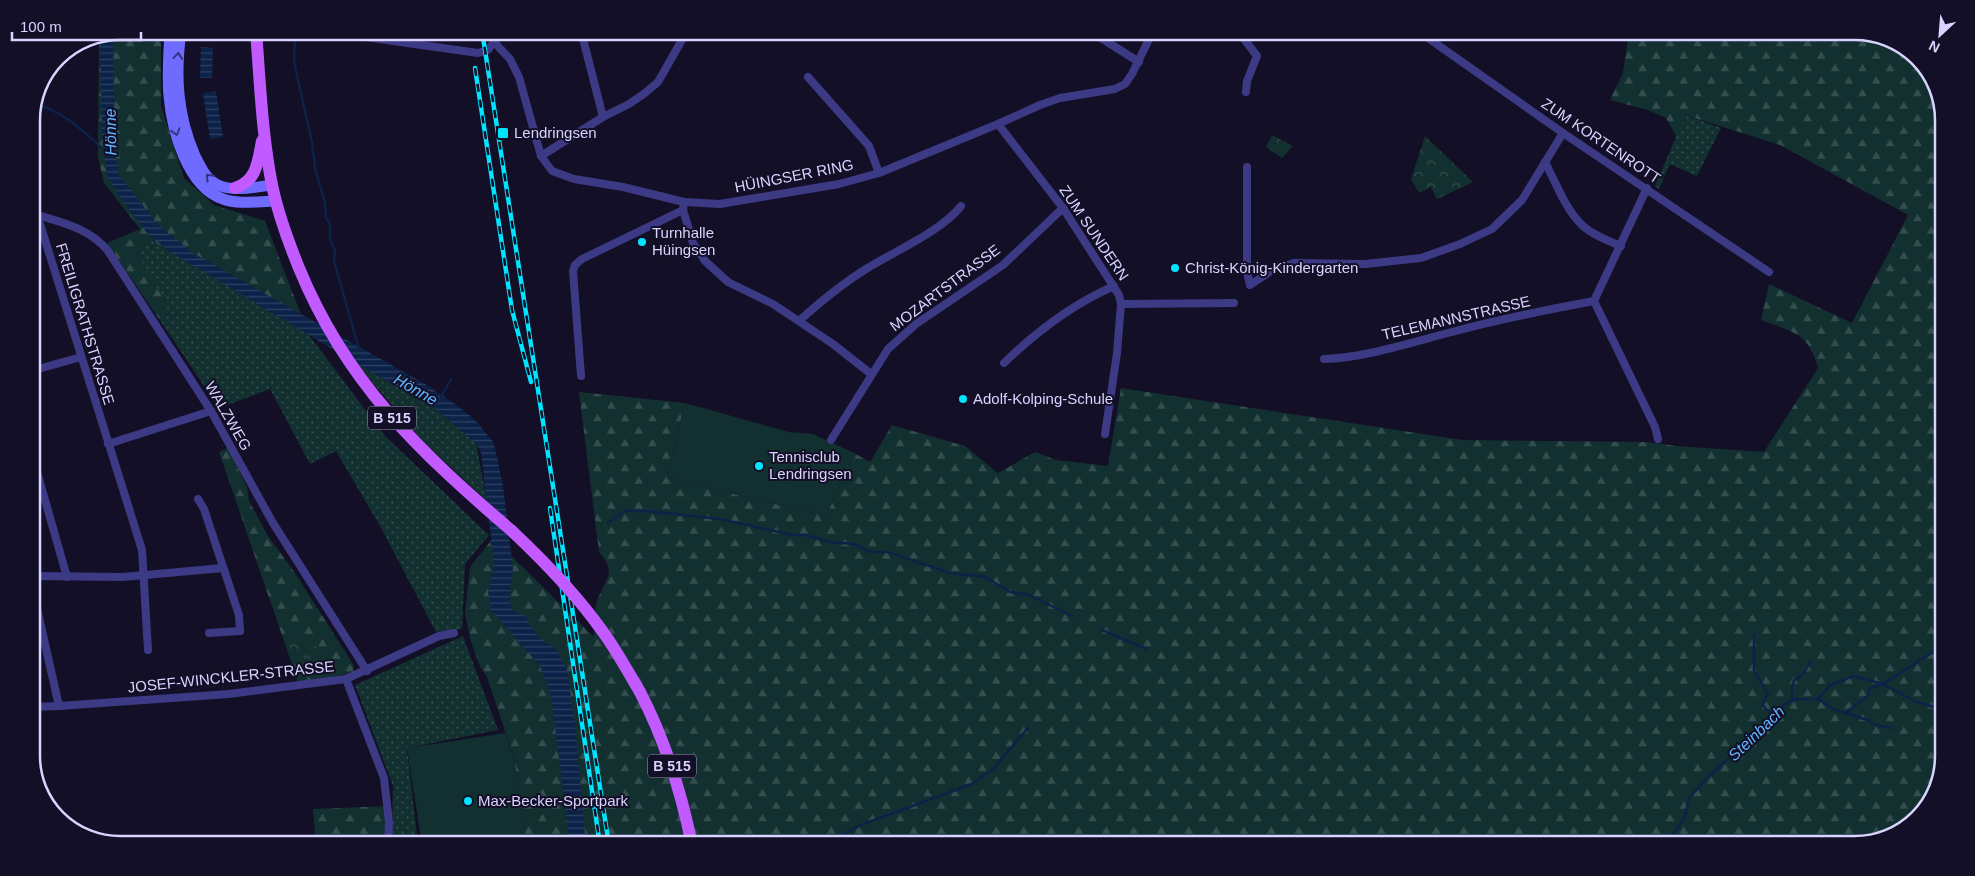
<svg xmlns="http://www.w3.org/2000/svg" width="1975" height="876" viewBox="0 0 1975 876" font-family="Arial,sans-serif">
<defs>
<pattern id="grass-dots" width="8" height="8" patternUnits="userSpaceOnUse" patternTransform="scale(1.25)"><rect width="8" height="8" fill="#12302f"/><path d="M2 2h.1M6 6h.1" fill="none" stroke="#344d4e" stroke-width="1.8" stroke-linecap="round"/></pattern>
<pattern id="forest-firs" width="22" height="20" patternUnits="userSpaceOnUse" patternTransform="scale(1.25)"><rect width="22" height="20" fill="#12302f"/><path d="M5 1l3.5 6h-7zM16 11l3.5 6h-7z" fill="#344d4e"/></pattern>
<pattern id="park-crowns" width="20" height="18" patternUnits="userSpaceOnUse" patternTransform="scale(1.25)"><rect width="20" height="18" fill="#12302f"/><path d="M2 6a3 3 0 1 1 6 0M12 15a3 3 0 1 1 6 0" fill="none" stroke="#344d4e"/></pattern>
<pattern id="water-rules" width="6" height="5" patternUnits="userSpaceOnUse" patternTransform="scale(1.25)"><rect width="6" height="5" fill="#0c2248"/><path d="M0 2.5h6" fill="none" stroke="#2f4163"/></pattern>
</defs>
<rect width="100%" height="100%" fill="#130f26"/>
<g fill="url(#grass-dots)">
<path d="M 1687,116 L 1721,128 L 1697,176 L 1672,165 L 1669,165 L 1659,189 L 1655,186 L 1676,137 L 1675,134 Z"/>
<path d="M 148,238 L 309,335 L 385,436 L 489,535 L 465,564 L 462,629 L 436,632 L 380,526 L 336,451 L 310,464 L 270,389 L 219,408 L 159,319 L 170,313 L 138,256 Z"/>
<path d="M 357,364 L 432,406 L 476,443 L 487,501 L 421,440 Z"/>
<path d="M 463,636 L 498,730 L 407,748 L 418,845 L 392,845 L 393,786 L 355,685 Z"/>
</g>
<g fill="url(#forest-firs)">
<path d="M 120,31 L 161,31 L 161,106 L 184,178 L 214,205 L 265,221 L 309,335 L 148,238 L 138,256 L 171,312 L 159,319 L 107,243 L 140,229 L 104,183 L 98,158 L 99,35 Z"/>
<path d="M 1629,31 L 1855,31 L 1889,38 L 1929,70 L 1944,114 L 1944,756 L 1937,790 L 1905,830 L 1856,845 L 526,845 L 514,758 L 487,677 L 479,664 L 471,642 L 465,614 L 470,567 L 493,538 L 594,637 C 595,626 594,611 597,601 C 605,579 618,574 599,552 L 579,392 L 685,403 L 667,478 L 826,516 L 854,453 L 870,462 L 892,425 L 965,446 L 998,473 L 1035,452 L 1056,460 L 1108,466 L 1121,388 L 1463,440 L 1647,442 L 1677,446 L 1764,452 L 1818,368 C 1809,332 1792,332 1761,320 L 1769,284 L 1852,323 L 1908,215 L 1780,145 L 1688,116 L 1675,134 L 1666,118 L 1648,110 L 1610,100 L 1623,73 Z"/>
<path d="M 228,448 L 247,487 L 249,501 L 268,536 L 295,573 L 346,653 L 354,666 L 353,672 L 334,677 L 298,682 L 219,452 Z"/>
<path d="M 388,806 L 388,845 L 316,845 L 313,809 Z"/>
</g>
<g fill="url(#park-crowns)">
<path d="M 1272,135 L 1293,146 L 1282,158 L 1266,147 Z"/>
<path d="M 1425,136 L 1473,182 L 1437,199 L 1431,187 L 1419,193 L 1411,179 Z"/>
<path d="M 301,637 C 311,638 318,644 318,655 L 313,663 L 300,655 L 292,655 L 289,643 L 294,638 Z"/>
</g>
<g fill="#12302f">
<path d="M 685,403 L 789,432 L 813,434 L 854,453 L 826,516 L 667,478 Z"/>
<path d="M 505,733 L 514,758 L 526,845 L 422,845 L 407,748 Z"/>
</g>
<g fill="url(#water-rules)">
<path d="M 113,33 L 115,152 L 119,175 L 159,226 L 193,253 L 425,384 L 459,407 L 476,421 L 494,443 L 503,486 L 513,569 L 509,597 L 512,610 L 525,616 L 538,637 L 556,649 L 567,669 L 575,726 L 586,845 L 570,845 L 551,695 L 540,666 L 491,610 L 488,592 L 494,563 L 481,453 L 476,443 L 432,406 L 357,364 L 221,282 L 170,252 L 147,233 L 119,196 L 107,175 L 102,139 L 100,35 Z"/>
<path d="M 201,47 L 213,48 L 212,78 L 200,78 Z"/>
<path d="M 216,91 L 223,137 L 210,139 L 203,93 Z"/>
</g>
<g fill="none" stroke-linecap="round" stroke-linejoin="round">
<g stroke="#0c2248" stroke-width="2.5">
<path d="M 288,31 L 295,40 L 294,59 L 296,71 L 312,142 L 315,168 L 325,203 L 326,218 L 330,224 L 330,239 L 335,251 L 334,261 L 359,349"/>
<path d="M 36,104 C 64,112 83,131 104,150"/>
<path d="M 441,397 L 451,379"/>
<path d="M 608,522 L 625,511 L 646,511 L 720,519 L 792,535 L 805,535 L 830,542 L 854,544 L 870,552 L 888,552 L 950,573 L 985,577 L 1010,592 L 1029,595 L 1072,616"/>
<path d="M 1102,630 L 1147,649"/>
<path d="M 1754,635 L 1754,671 L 1768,694 L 1762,704 L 1771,715"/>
<path d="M 1818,699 L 1830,685 L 1853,676 L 1883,684 L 1914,701 L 1944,710"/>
<path d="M 1792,701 L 1792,688 L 1794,680 L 1802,675 L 1811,661"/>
<path d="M 1845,713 L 1869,695 L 1870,688 L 1883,684 L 1944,645"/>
<path d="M 825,845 L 858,826 L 972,784 L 994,768 L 1028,728"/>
<path d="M 1656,845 L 1668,841 L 1684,819 L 1690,797 L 1706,779 L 1742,746 L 1756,729 L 1785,704 L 1796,699 L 1818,699 L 1833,709 L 1867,720 L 1875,725 L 1891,728"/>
</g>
<g stroke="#3d3a85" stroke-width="8">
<path d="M 323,31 L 478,53 L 488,50 L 502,31"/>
<path d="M 581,31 L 603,117"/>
<path d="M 1090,31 L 1139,62"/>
<path d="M 1238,31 L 1257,56 L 1247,81 L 1246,92"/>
<path d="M 1418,31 L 1563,133 L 1769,272"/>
<path d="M 495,43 L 510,59 L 519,77 L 541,156 L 552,171 L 574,179 L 623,187 L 684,202 L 720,204 L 839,184 L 879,173 L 998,124 L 1040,105 L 1060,98 L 1115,89 L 1125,84 L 1132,74 L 1153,31"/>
<path d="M 808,77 L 869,146 L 879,173"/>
<path d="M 998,124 L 1063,208 L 1119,295 L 1121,304 L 1117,353 L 1105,434"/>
<path d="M 541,156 L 603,117 L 629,104 L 645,93 L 658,82 L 687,31"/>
<path d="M 1545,162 C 1556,183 1565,209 1583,226 C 1593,235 1608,241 1621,246"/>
<path d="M 1247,167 L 1247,272 L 1250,285 L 1271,271 L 1294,263 L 1365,264 L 1421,258 L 1460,244 L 1492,229 L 1522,200 L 1563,133"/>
<path d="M 1647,188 L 1594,301 L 1655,427 L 1658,439"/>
<path d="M 684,202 L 683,210 L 693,243 L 705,261 L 728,282 L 773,304 L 833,344 L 871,374"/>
<path d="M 31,213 C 59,222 89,227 108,251 L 211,411 L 273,523 L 367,671"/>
<path d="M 31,214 L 40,224 L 142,550 L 148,650"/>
<path d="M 1121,304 L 1234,303"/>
<path d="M 799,321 C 820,302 842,284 866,269 C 893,252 942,231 961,206"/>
<path d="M 1324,359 C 1363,358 1410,343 1448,333 C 1496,320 1545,310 1594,301"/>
<path d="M 1004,363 C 1036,332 1073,304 1114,286"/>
<path d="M 31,371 L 81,357"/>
<path d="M 581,376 L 573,271 L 575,265 L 582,259 L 683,210"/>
<path d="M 831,440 L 888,349 L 916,324 L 1003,265 L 1063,208"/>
<path d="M 108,444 L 211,411"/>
<path d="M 31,451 L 67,577"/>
<path d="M 198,499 L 204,509 L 239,615 L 240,631 L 209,633"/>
<path d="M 31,576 L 123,577 L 223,568"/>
<path d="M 31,582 L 59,706"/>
<path d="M 346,679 L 384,778 L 389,822 L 388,845"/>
<path d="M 31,707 L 59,706 L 229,694 L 346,679 L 439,636 L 454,633"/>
</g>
<g stroke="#6f6bff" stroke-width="11">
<path d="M 170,31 C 169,53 167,75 169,96 C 172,130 187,187 223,199 C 239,205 259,201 276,201"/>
<path d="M 181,31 C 175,75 177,115 195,156 C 201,167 206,180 218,185 C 234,192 256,187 272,185"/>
</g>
<g stroke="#c25bff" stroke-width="12">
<path d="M 256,31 C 260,82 262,135 272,185 C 278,214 288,241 299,268 C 346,383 420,452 512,531"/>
<path d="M 235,188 C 257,181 258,161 262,141"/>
<path d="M 640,692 C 665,740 681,791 692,845"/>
</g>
<defs>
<g id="rail">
<path d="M 482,31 L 609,845"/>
<path d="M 475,68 L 512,310 L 531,382"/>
<path d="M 550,508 L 600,845"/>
</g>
</defs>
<use href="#rail" stroke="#00e5ff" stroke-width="4.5"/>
<use href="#rail" stroke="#130f26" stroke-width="2.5" stroke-dasharray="8" stroke-linecap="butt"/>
<path stroke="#c25bff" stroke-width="12" d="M 512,531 C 545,562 577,595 603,632 C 617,651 628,672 640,692"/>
</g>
<defs><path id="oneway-chevron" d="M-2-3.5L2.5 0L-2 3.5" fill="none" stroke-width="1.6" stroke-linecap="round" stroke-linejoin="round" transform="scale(1.25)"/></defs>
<g stroke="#38347d">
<use href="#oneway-chevron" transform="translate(178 56) rotate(-85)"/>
<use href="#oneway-chevron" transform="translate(176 132) rotate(73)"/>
<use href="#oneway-chevron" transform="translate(209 177) rotate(-134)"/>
</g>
<g fill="#00e5ff" stroke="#130f26" stroke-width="2">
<rect x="497" y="127" width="12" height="12" rx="2.5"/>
<circle cx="642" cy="242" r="5"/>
<circle cx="1175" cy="268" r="5"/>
<circle cx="963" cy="399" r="5"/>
<circle cx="759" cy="466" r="5"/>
<circle cx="468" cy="801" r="5"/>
</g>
<g text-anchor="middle" stroke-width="4" stroke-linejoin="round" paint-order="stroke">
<g fill="#130f26" stroke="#9e99be" stroke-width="1">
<rect x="368" y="406.5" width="48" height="23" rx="4"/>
<rect x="648" y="754.5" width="48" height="23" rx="4"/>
</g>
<g font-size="14" font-weight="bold" fill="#d9d4ff">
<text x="392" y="423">B 515</text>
<text x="672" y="771">B 515</text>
</g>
<g font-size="15" fill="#d9d4ff" stroke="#130f26" text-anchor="start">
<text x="514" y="138">Lendringsen</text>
<text x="652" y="238">Turnhalle<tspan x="652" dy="17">Hüingsen</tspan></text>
<text x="1185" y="273">Christ-König-Kindergarten</text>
<text x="973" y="404">Adolf-Kolping-Schule</text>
<text x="769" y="462">Tennisclub<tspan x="769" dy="17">Lendringsen</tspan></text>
<text x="478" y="806">Max-Becker-Sportpark</text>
</g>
<g font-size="15" fill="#d9d4ff" stroke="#130f26">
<text transform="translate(1601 141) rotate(34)" y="5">ZUM KORTENROTT</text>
<text transform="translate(794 176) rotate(-11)" y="5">HÜINGSER RING</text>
<text transform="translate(1094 233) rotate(56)" y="5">ZUM SUNDERN</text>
<text transform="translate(945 288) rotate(-37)" y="5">MOZARTSTRASSE</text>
<text transform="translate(1456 318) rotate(-13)" y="5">TELEMANNSTRASSE</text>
<text transform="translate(85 324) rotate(73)" y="5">FREILIGRATHSTRASSE</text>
<text transform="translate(228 416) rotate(60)" y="5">WALZWEG</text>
<text transform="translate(231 677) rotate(-6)" y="5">JOSEF-WINCKLER-STRASSE</text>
</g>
<g font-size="16" font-style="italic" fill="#62b6ff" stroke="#130f26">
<text transform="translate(110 132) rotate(-91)" y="6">Hönne</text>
<text transform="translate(416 389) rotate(30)" y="6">Hönne</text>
<text transform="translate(1756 733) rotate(-44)" y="6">Steinbach</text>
</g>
</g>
<path d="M0 0H1975V876H0ZM120 40H1855A80 80 0 0 1 1935 120V756A80 80 0 0 1 1855 836H120A80 80 0 0 1 40 756V120A80 80 0 0 1 120 40Z" fill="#130f26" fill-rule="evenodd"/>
<path fill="none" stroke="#d9d4ff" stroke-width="2.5" d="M120 40H1855A80 80 0 0 1 1935 120V756A80 80 0 0 1 1855 836H120A80 80 0 0 1 40 756V120A80 80 0 0 1 120 40Z"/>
<g transform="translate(1940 35) rotate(206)" stroke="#130f26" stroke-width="4" paint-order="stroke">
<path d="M0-4L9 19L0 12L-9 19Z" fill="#d9d4ff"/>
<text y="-8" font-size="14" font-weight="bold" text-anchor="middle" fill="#d9d4ff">N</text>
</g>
<path d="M12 32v8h129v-8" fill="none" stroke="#d9d4ff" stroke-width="2.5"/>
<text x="20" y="32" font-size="15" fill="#d9d4ff" stroke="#130f26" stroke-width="4" paint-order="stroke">100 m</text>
</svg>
